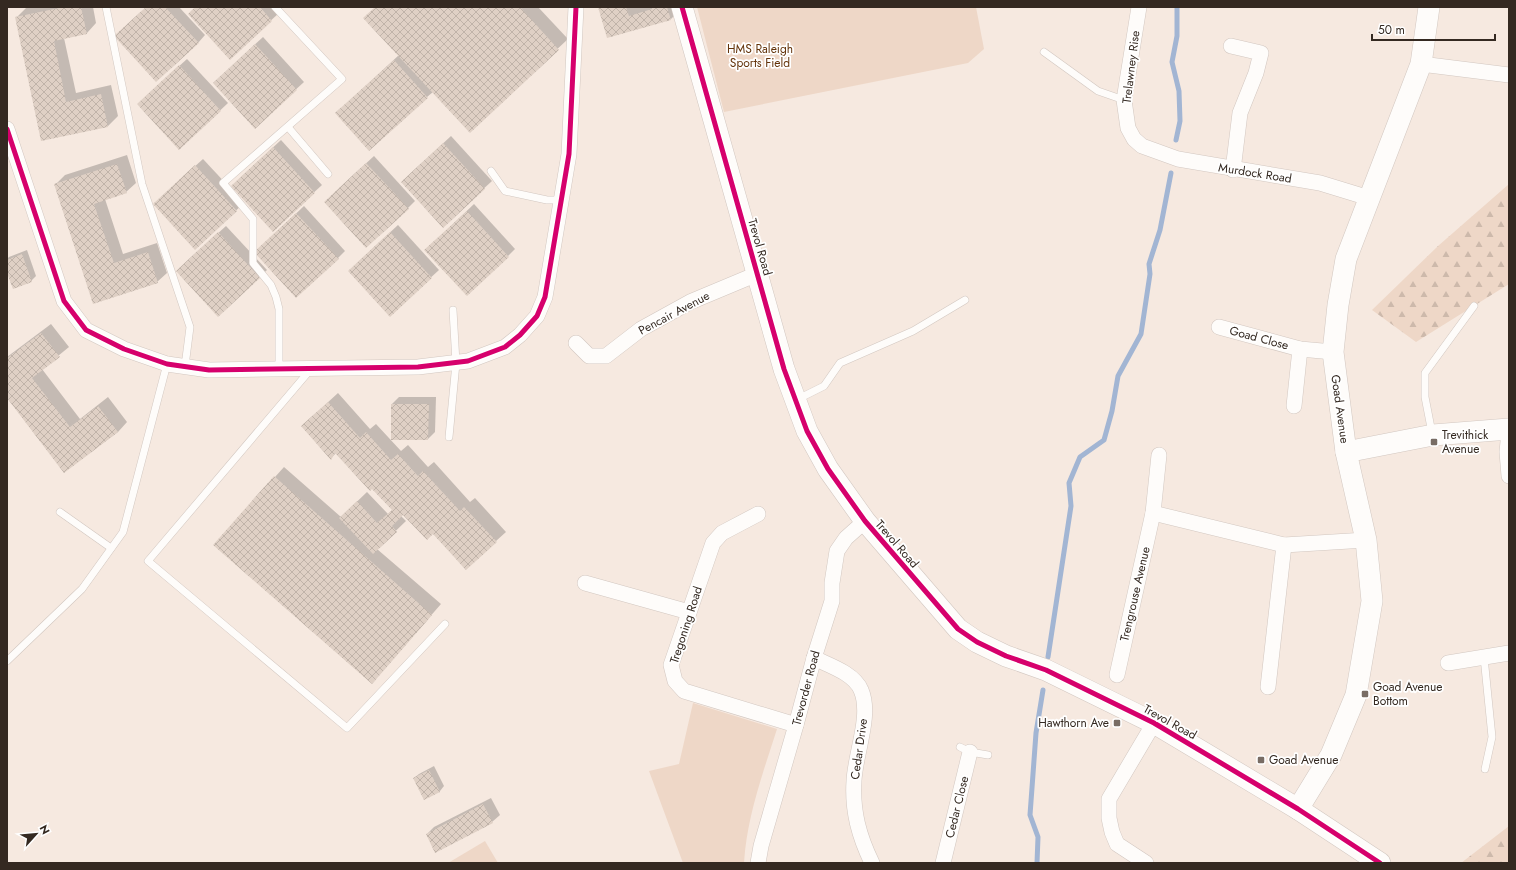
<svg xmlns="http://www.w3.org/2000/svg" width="1516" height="870" viewBox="0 0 1516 870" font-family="Jost,sans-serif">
<defs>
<pattern id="forest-firs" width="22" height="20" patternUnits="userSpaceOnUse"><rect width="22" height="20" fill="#eed7c7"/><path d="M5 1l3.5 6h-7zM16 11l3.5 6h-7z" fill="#cdb9ab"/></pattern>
<pattern id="building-cross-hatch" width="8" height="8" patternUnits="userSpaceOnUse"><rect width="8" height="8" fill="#dfd0c5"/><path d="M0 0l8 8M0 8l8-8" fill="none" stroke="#c0b3a9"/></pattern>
</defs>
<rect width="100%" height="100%" fill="#f6e9e0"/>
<g fill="url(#forest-firs)">
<path d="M 1509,184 L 1509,284 L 1416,342 L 1372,310 L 1438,246 Z"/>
<path d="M 1509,826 L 1509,863 L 1461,863 Z"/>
</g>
<g fill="#eed7c7">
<path d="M 697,7 L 976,7 L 984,49 L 968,63 L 724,112 Z"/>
<path d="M 693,703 L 777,729 C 763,773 747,816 744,863 L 683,863 L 649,771 L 679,764 Z"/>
<path d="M 485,841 L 498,863 L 448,863 Z"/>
</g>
<g fill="#0003">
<path d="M 31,7 L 93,7 L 96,23 L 87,33 L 64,38 L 76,93 L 111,85 L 118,116 L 108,126 L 42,140 L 16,18 L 26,8 Z"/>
<path d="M 147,7 L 179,7 L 205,35 L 198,43 Z"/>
<path d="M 196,7 L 273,7 L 279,13 L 230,58 Z"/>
<path d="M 376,7 L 538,7 L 568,39 L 470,131 L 433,92 L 427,97 L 346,104 L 399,55 Z"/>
<path d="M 600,7 L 680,7 L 680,10 L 671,19 L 608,37 Z"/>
<path d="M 263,37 L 304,82 L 255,127 L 221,76 Z"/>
<path d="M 187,59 L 228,103 L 179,149 L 145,97 Z"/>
<path d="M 451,136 L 492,181 L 443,226 L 409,175 Z"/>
<path d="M 281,140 L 322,185 L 273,230 L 239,179 Z"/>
<path d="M 127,155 L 136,183 L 126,192 L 105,199 L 123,254 L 157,243 L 167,273 L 157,282 L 94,303 L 55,185 L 65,175 Z"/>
<path d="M 374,156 L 415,201 L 408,208 L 333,194 Z"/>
<path d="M 203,159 L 244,203 L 195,249 L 161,197 Z"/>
<path d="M 474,204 L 515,249 L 508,256 L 433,243 Z"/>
<path d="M 304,206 L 345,251 L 338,258 L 263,245 Z"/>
<path d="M 398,225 L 439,270 L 390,315 L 356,264 Z"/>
<path d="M 226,226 L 267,270 L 218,316 L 184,264 Z"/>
<path d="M 27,250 L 36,276 L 31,281 L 7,270 L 7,259 L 9,257 Z"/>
<path d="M 51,324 L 69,347 L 42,369 L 80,419 L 108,397 L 127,422 L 118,432 L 64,472 L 7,397 L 7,357 Z"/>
<path d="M 338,393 L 370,429 L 376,424 L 401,451 L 408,445 L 428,467 L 434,462 L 470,502 L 475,498 L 506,532 L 496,541 L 433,533 L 403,514 L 401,516 L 406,521 L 377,549 L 441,604 L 381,673 L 275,477 L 284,467 L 341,517 L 367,492 L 388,514 L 393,509 L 336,453 L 331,458 L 302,426 Z"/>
<path d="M 399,397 L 436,397 L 435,432 L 428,439 L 392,439 L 392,404 Z"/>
<path d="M 434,766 L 444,786 L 440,791 L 424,799 L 414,778 L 419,774 Z"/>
<path d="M 491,798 L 500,815 L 492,822 L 427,834 L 434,827 Z"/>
</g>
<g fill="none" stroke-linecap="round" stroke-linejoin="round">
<g stroke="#a2b5d3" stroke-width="5">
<path d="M 1176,140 L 1180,121 L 1179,91 L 1172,62 L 1177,36 L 1177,7"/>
<path d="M 1048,657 L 1071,506 L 1069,483 L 1080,457 L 1104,440 L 1112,411 L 1118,376 L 1141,334 L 1150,274 L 1149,264 L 1160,230 L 1171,173"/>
<path d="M 1037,863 L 1038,837 L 1030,815 L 1036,733 L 1043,690"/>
</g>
</g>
<g fill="url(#building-cross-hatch)">
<path d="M 64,7 L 81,7 L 87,34 L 54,41 L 66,102 L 101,94 L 108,127 L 41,141 L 15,17 Z"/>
<path d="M 146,7 L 165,7 L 199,43 L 156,82 L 114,36 Z"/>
<path d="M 195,7 L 260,7 L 272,21 L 230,60 L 188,14 Z"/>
<path d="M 375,7 L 520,7 L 559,50 L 470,133 L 363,18 Z"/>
<path d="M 598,7 L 626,7 L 629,16 L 652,9 L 652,7 L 667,7 L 671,20 L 607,38 Z"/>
<path d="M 255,44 L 297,90 L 255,129 L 213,83 Z"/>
<path d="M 394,60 L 428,98 L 369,151 L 335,113 Z"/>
<path d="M 179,65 L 221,111 L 179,150 L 137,104 Z"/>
<path d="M 443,143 L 485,189 L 443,228 L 401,182 Z"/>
<path d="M 273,147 L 315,193 L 273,232 L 231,186 Z"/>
<path d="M 366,163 L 409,209 L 366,248 L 324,202 Z"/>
<path d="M 117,164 L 127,193 L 94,204 L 114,263 L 148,252 L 158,283 L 93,304 L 54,184 Z"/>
<path d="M 195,165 L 237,211 L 195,250 L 153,204 Z"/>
<path d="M 467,211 L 509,257 L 467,296 L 424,250 Z"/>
<path d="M 296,213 L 339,259 L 296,298 L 254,252 Z"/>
<path d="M 218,232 L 260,278 L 218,317 L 176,271 Z"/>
<path d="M 390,232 L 432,278 L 390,317 L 348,271 Z"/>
<path d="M 22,254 L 32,282 L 13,289 L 7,273 L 7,260 Z"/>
<path d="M 41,333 L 60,357 L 32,378 L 70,427 L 98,406 L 118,432 L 64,473 L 7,398 L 7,358 Z"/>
<path d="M 328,402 L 360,438 L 366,432 L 391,460 L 398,454 L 418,476 L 423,471 L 460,511 L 464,507 L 497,542 L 466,570 L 433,534 L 427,540 L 403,515 L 392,526 L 397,532 L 373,554 L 339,518 L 357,501 L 377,523 L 392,510 L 372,489 L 370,491 L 335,453 L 331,460 L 301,426 Z"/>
<path d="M 391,404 L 429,404 L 428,440 L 391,440 Z"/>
<path d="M 274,476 L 432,615 L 372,684 L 213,545 Z"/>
<path d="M 429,770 L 440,792 L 424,800 L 413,778 Z"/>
<path d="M 483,804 L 493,823 L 435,853 L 426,834 Z"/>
</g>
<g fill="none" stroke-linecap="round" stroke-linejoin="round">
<defs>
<g id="lane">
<path d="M 106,7 L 142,184 L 190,327 L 185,366"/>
<path d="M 275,7 L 342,79 L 223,183 L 253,219 L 253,263 L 271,285 L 276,297 L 279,309 L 279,369"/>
<path d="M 1044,52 L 1098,91 L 1124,100"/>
<path d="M 288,127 L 328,174"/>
<path d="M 491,171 L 505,191 L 547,200 L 562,200"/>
<path d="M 311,369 L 148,561 L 347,728 L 445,624"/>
<path d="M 798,399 L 824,386 L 840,363 L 913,331 L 965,300"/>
<path d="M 1432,433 L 1425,397 L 1425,373 L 1474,306"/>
<path d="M 449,437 L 456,363 L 453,310"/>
<path d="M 60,512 L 111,548"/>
<path d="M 1484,657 L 1492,737 L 1485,769"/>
<path d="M 7,661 L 82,589 L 123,532 L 167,364"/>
<path d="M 960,747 L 970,752 L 988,755"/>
</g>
<g id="street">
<path d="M 1139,7 L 1124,100 L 1128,128 L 1134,139 L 1142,146 L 1178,159 L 1320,183 L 1369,198"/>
<path d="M 1231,46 L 1261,53 L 1256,73 L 1240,113 L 1233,170"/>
<path d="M 1421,64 L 1509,75"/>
<path d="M 7,129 L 64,301 L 86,330 L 124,349 L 167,364 L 209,370 L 418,367 L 468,361 L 505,347 L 520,335 L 537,316 L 545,297 L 569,154 L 576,7"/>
<path d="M 1219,327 L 1300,349 L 1333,352"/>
<path d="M 576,343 L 589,356 L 606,356 L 641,329 L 690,302 L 757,274"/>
<path d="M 1294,406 L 1300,349"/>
<path d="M 1509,431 L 1507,452 L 1509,476"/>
<path d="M 1153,513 L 1284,545 L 1366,540"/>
<path d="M 758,514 L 722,533 L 713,543 L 671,665 L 675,681 L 684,691 L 796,725"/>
<path d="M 585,583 L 689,612"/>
<path d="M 814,658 C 828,665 854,673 861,690 C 872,715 855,754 854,781 C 852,811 859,836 872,863"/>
<path d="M 1448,663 L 1509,653"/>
<path d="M 1117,675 L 1153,513 L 1159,455"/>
<path d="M 1268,687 L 1284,545"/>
<path d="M 758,863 L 761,846 L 796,725 L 814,658 L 832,601 L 832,583 L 837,551 L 846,538 L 865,521"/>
<path d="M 943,863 L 970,752"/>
<path d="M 1146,863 L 1117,844 L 1112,832 L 1109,818 L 1109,799 L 1154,723"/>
</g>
<g id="secondary">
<path d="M 682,7 L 784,369 L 807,431 L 828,469 L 865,521 L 958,629 L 977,642 L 1006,656 L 1046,670 L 1154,723 L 1298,809 L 1380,863"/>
<path d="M 1346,452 L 1433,435 L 1509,429"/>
<path d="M 1298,809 L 1331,755 L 1356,695 L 1372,601 L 1366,540 L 1346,452 L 1333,352 L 1338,305 L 1346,259 L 1421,64 L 1429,7"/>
</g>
</defs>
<use href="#lane" stroke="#d2c7c0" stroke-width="8"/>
<use href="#street" stroke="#d2c7c0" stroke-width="16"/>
<use href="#secondary" stroke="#d2c7c0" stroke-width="22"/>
<use href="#lane" stroke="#fefcfa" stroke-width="7"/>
<use href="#street" stroke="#fefcfa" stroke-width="15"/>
<use href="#secondary" stroke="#fefcfa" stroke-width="21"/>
<defs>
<g id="cycleway">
<path d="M 682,7 L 784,369 L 807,431 L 828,469 L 865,521 L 958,629 L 977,642 L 1006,656 L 1046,670 L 1154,723 L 1298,809 L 1380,863"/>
<path d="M 7,129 L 64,301 L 86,330 L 124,349 L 167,364 L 209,370 L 418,367 L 468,361 L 505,347 L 520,335 L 537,316 L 545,297 L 569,154 L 576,7"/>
</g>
</defs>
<use href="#cycleway" stroke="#fff" stroke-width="8"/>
<use href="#cycleway" stroke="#d6006c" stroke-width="5"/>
</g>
<g fill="#786c64" stroke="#fff" stroke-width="1.5">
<rect x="1430" y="438" width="8" height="8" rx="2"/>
<rect x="1361" y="690" width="8" height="8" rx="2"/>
<rect x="1113" y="719" width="8" height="8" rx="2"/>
<rect x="1257" y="756" width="8" height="8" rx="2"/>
</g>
<g text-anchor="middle" stroke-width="3.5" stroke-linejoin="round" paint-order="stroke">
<g font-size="12" fill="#63330a" stroke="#fff">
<text x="760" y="53">HMS Raleigh<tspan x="760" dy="14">Sports Field</tspan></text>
</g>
<g font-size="12" fill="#342921" stroke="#fff">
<text transform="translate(1131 67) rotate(-83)" y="4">Trelawney Rise</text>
<text transform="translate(1255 173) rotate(9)" y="4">Murdock Road</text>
<text transform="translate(760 247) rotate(74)" y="4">Trevol Road</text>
<text transform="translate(674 313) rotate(-28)" y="4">Pencair Avenue</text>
<text transform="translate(1259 338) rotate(15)" y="4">Goad Close</text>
<text transform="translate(1340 409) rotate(82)" y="4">Goad Avenue</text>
<text transform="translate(897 544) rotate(49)" y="4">Trevol Road</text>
<text transform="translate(1135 594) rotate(-77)" y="4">Trengrouse Avenue</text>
<text transform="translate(686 625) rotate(-72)" y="4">Tregoning Road</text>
<text transform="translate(806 688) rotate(-75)" y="4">Trevorder Road</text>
<text transform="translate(1170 722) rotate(29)" y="4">Trevol Road</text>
<text transform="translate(859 749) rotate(-82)" y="4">Cedar Drive</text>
<text transform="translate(957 807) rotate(-76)" y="4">Cedar Close</text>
</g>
<g font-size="12" fill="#342921" stroke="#fff" text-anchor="start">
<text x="1442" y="439">Trevithick<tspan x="1442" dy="14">Avenue</tspan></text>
<text x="1373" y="691">Goad Avenue<tspan x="1373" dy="14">Bottom</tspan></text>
<text x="1109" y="727" text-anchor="end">Hawthorn Ave</text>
<text x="1269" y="764">Goad Avenue</text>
</g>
</g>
<rect width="1516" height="870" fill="none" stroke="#342921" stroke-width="16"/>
<g transform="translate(36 834) rotate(63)" stroke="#ffffff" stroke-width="3" paint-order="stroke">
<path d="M0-3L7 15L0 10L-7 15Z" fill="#342921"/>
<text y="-6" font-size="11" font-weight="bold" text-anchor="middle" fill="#342921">N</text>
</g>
<path d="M1372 34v6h123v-6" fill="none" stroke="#342921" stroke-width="2"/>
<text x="1378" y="34" font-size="12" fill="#342921" stroke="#ffffff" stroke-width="3" paint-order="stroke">50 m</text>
</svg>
